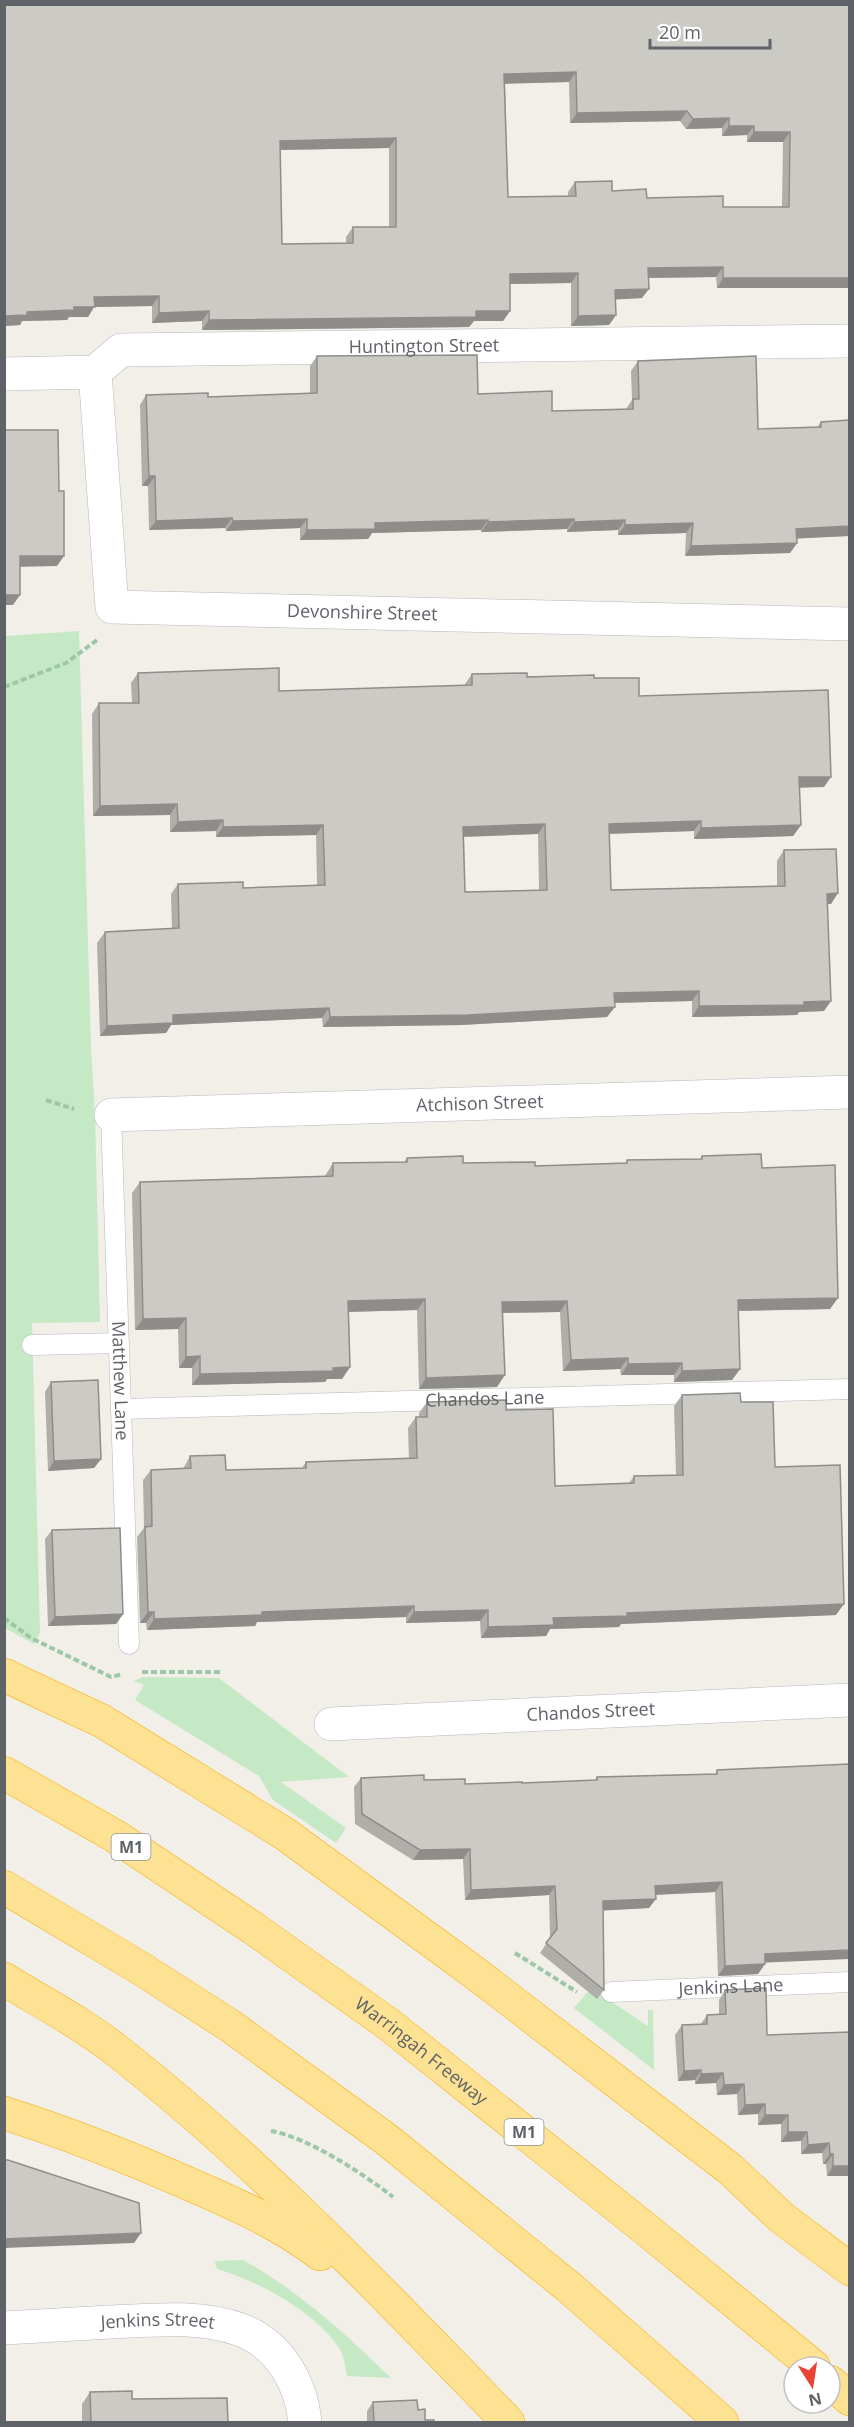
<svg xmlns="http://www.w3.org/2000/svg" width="854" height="2427" viewBox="0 0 854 2427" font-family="'Open Sans',sans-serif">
<rect width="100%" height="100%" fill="#f1efe8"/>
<g fill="#c5e8c5">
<path d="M 79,631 L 91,1047 L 95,1116 L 100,1322 L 32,1323 L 40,1633 L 34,1644 L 5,1628 L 5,636 Z"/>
<path d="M 143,1677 L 219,1678 L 349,1777 L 281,1782 L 346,1828 L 336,1843 L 273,1800 L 259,1776 L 135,1700 L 144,1685 L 134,1681 Z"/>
<path d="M 591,1988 L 648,2026 L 648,2010 L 653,2010 L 654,2070 L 574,2008 Z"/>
<path d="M 243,2260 C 299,2291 346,2334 391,2378 L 347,2376 C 345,2365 344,2354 337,2345 C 312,2310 258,2281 217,2269 L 215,2261 Z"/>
</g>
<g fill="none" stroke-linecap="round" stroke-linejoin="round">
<defs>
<g id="service">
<path id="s1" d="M 111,1115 L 129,1644"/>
<path d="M 32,1345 L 119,1343"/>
<path id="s2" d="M 121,1409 L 850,1389"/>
<path id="s3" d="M 611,1992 L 850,1982"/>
</g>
<g id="minor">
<path id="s4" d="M 95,372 L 112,607 L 850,624"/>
<path id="s5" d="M 4,374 L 95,372 L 121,350 L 850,341"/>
<path id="s6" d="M 111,1115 L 850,1092"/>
<path id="s7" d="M 331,1724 L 850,1700"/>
<path id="s8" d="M 4,2328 C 40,2326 75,2324 110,2322 C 152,2320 200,2315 241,2330 C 280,2345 301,2383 305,2422"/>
</g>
<g id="motorway">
<path d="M 4,1675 L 102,1721 L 285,1834 L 475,1973 L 730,2169 L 782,2218 L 850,2269"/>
<path id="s9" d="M 4,1773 L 115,1836 L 253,1928 L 387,2023 L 647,2230 L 814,2367"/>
<path d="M 4,1887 L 140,1968 L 229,2025 L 386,2139 L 570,2288 L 722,2422"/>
<path d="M 4,1979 C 41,2002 82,2023 116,2050 C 258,2161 383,2293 508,2422"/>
<path d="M 4,2113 C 70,2134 133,2159 196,2187 C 240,2206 282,2225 320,2254"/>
<path d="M 830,2382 L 850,2399"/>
</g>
</defs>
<use href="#service" stroke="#b5b8bc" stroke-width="21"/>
<use href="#minor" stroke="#b5b8bc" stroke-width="34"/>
<use href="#motorway" stroke="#f9ab00" stroke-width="34"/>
<g stroke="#9cc7a9" stroke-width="4" stroke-dasharray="6 3" stroke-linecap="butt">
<path d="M 4,687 L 66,663 L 97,640"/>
<path d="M 46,1100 L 74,1109"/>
<path d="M 4,1618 L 31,1638 L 111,1677 L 123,1674"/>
<path d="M 142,1672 L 221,1672"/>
<path d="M 515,1953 L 577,1992"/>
<path d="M 271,2131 C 307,2137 364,2174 393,2197"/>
</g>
<use href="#service" stroke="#fff" stroke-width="20"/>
<use href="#minor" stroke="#fff" stroke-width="33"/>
<use href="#motorway" stroke="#fde293" stroke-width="33"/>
</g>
<g fill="#afaea9" fill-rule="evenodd">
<path d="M 4,4 L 849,4 L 849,288 L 717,288 L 716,277 L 649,278 L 642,298 L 616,299 L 616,315 L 609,325 L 571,326 L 571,283 L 510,284 L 510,311 L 503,321 L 474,321 L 469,327 L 202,330 L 202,321 L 152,323 L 152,306 L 94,307 L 88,317 L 69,317 L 67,320 L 22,321 L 20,325 L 4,326 ZM 569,82 L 570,123 L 680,121 L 686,129 L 722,128 L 722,136 L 747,135 L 747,142 L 783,142 L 782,207 L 723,207 L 647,198 L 575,182 L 568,192 L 568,196 L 508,197 L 505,83 ZM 389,148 L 389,227 L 353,227 L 346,237 L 346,243 L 282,244 L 280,150 Z"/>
<path d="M 317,356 L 552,411 L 626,409 L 632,400 L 631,371 L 638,361 L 758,429 L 817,427 L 821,422 L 849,536 L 797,538 L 797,543 L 790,553 L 685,556 L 686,533 L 618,535 L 618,530 L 567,532 L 567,529 L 481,532 L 481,530 L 372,533 L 368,539 L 300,540 L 300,528 L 226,531 L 225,528 L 149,530 L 148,486 L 142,486 L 140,405 L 146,395 L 208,397 L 310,393 L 310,366 Z"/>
<path d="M 138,673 L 279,691 L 465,686 L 465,684 L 472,674 L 594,678 L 639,696 L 824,787 L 799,787 L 801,825 L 793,836 L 694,839 L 694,831 L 609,834 L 611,890 L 777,886 L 777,861 L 784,850 L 831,904 L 827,904 L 824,1011 L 799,1012 L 797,1015 L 692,1017 L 692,1001 L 614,1003 L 607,1017 L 461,1025 L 323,1027 L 322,1018 L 171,1025 L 166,1033 L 100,1036 L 97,943 L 105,932 L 172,929 L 171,894 L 178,884 L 243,888 L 317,885 L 316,835 L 216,837 L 216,831 L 170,832 L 170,815 L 93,816 L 92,714 L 99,703 L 132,703 L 131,683 ZM 538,834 L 539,890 L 465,892 L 464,837 Z"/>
<path d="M 702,1156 L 762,1168 L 830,1309 L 738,1311 L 740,1369 L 732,1380 L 674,1382 L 674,1375 L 621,1375 L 620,1369 L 563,1371 L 560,1312 L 503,1313 L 497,1387 L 419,1389 L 417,1310 L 349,1312 L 350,1367 L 342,1379 L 327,1379 L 325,1382 L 192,1385 L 192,1368 L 179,1368 L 178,1329 L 135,1330 L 132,1193 L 140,1182 L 325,1176 L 333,1163 L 404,1162 L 407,1158 L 463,1163 L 535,1166 L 625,1163 L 627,1160 L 700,1159 Z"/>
<path d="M 51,1382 L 101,1459 L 94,1468 L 48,1471 L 45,1392 Z"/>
<path d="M 682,1395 L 741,1402 L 775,1467 L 836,1615 L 621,1624 L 619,1627 L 550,1629 L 546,1636 L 481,1638 L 480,1621 L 406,1623 L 406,1617 L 257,1622 L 255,1626 L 147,1630 L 146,1623 L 140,1623 L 137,1537 L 144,1528 L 143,1480 L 151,1470 L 183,1469 L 190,1456 L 226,1470 L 302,1468 L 306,1462 L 409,1459 L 408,1428 L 416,1417 L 419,1417 L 419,1413 L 427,1402 L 506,1410 L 555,1486 L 629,1483 L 634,1476 L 676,1475 L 674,1406 Z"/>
<path d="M 52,1530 L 123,1614 L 116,1624 L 48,1626 L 45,1539 Z"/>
<path d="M 717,1770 L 765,1964 L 758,1974 L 718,1976 L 715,1892 L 655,1895 L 649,1908 L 603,1910 L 604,1990 L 597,1999 L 540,1953 L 550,1938 L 549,1895 L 465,1900 L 463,1859 L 413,1860 L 355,1824 L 354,1787 L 361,1778 L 424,1780 L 465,1784 L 522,1783 L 594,1781 L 597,1777 L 715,1774 Z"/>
<path d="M 725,1990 L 767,2035 L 849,2176 L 827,2176 L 826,2164 L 823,2164 L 822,2153 L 801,2154 L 801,2141 L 781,2142 L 781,2124 L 758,2125 L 758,2114 L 738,2115 L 737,2094 L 717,2095 L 716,2083 L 695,2084 L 695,2080 L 678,2081 L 675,2035 L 682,2025 L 701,2024 L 707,2015 L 719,2014 L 719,2000 Z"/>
<path d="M 90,2392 L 132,2399 L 228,2422 L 82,2422 L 82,2404 Z"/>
<path d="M 373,2402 L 418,2410 L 425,2420 L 434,2422 L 367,2422 L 367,2411 Z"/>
</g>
<g fill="#8f8d8a">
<path d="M 576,72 L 569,82 L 497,84 L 504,74 Z"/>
<path d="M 687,111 L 680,121 L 570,123 L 577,113 Z"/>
<path d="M 729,118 L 722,128 L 686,129 L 693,119 Z"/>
<path d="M 729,126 L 754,126 L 747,135 L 722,136 Z"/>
<path d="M 754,132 L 790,132 L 783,142 L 747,142 Z"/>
<path d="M 396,138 L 389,148 L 273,150 L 280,141 Z"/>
<path d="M 723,267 L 716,277 L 641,278 L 648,268 Z"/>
<path d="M 578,273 L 571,283 L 503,284 L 510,274 Z"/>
<path d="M 723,278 L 849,278 L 849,288 L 717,288 Z"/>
<path d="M 649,289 L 642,298 L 608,300 L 615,290 Z"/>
<path d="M 159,296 L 152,306 L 94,307 L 88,317 L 69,317 L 67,320 L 22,321 L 20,325 L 4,326 L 4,316 L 27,312 L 74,307 L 94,297 Z"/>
<path d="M 209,311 L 202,321 L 152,323 L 159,313 Z"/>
<path d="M 476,311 L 510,311 L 503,321 L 474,321 L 469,327 L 202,330 L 209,320 Z"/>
<path d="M 616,315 L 609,325 L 571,326 L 578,316 Z"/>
<path d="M 149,476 L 155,476 L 148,486 L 142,486 Z"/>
<path d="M 232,518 L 225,528 L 149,530 L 156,521 Z"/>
<path d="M 307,519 L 300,528 L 226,531 L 233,521 Z"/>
<path d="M 574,519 L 567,529 L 481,532 L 488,522 Z"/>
<path d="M 488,520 L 481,530 L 372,533 L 368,539 L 300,540 L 307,530 L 375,523 Z"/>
<path d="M 625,520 L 618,530 L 567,532 L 574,522 Z"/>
<path d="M 693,523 L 686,533 L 618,535 L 625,525 Z"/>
<path d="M 849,526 L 849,536 L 789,539 L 796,529 Z"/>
<path d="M 797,543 L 790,553 L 685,556 L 691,546 Z"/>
<path d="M 20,556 L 64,556 L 57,566 L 13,567 Z"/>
<path d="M 4,595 L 20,595 L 13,605 L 4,605 Z"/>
<path d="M 799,777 L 831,777 L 824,787 L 792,788 Z"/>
<path d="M 177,804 L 170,815 L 93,816 L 100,806 Z"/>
<path d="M 223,820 L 216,831 L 170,832 L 178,822 Z"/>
<path d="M 701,821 L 694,831 L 601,834 L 609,824 Z"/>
<path d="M 545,824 L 538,834 L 456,837 L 463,827 Z"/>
<path d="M 323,825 L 316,835 L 216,837 L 223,827 Z"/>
<path d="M 801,825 L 793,836 L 694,839 L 701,828 Z"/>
<path d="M 838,893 L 831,904 L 820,904 L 827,894 Z"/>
<path d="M 699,991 L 692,1001 L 607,1003 L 614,993 Z"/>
<path d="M 831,1001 L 824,1011 L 799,1012 L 797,1015 L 692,1017 L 699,1006 Z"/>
<path d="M 615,1007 L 607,1017 L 461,1025 L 323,1027 L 330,1017 Z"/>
<path d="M 329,1008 L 322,1018 L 171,1025 L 166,1033 L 100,1036 L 107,1026 L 173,1015 Z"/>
<path d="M 838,1298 L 830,1309 L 730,1311 L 738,1300 Z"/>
<path d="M 425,1299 L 417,1310 L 341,1312 L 348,1301 Z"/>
<path d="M 567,1301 L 560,1312 L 495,1313 L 502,1302 Z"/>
<path d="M 186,1318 L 178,1329 L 135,1330 L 143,1319 Z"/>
<path d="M 200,1356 L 192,1368 L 179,1368 L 186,1357 Z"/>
<path d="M 628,1358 L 620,1369 L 563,1371 L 571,1360 Z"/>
<path d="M 682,1363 L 674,1375 L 621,1375 L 628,1364 Z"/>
<path d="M 350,1367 L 342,1379 L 327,1379 L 325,1382 L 192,1385 L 200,1374 Z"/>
<path d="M 740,1369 L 732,1380 L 674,1382 L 682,1371 Z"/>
<path d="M 505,1375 L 497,1387 L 419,1389 L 426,1378 Z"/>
<path d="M 101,1459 L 94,1468 L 48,1471 L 54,1461 Z"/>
<path d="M 844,1604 L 836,1615 L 621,1624 L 619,1627 L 550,1629 L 546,1636 L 481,1638 L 488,1627 L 553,1618 L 627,1613 Z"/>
<path d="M 414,1606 L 406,1617 L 257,1622 L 255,1626 L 147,1630 L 154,1619 L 262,1612 Z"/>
<path d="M 488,1610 L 480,1621 L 406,1623 L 414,1612 Z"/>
<path d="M 148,1612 L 154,1612 L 146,1623 L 140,1623 Z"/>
<path d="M 123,1614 L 116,1624 L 48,1626 L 55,1617 Z"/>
<path d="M 470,1849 L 463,1859 L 413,1860 L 420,1850 Z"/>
<path d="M 722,1882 L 715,1892 L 648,1895 L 655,1886 Z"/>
<path d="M 555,1886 L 549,1895 L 465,1900 L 471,1890 Z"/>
<path d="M 656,1899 L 649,1908 L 596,1911 L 603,1901 Z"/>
<path d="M 849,1950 L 849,1959 L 758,1963 L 765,1954 Z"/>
<path d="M 765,1964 L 758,1974 L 718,1976 L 725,1966 Z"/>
<path d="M 701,2070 L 695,2080 L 678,2081 L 684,2071 Z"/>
<path d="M 723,2073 L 716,2083 L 695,2084 L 701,2074 Z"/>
<path d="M 744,2084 L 737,2094 L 717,2095 L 724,2085 Z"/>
<path d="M 765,2104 L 758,2114 L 738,2115 L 745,2105 Z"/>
<path d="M 765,2115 L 788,2115 L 781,2124 L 758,2125 Z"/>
<path d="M 788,2132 L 807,2132 L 801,2141 L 781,2142 Z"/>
<path d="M 829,2143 L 822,2153 L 801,2154 L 808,2145 Z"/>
<path d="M 830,2154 L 833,2154 L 826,2164 L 823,2164 Z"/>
<path d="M 833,2166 L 849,2166 L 849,2176 L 827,2176 Z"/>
<path d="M 141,2233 L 134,2243 L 4,2248 L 4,2239 Z"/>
</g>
<g fill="#cccac5" stroke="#8f8d8a" stroke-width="1.5" fill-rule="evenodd">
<path d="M 4,4 L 849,4 L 849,278 L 723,278 L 723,267 L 648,268 L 649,289 L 615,290 L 616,315 L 578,316 L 578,273 L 510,274 L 510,311 L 476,311 L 476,317 L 209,320 L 209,311 L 159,313 L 159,296 L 94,297 L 95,307 L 74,307 L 74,310 L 27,312 L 27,315 L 4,316 ZM 576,72 L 577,113 L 687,111 L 693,119 L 729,118 L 729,126 L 754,126 L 754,132 L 790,132 L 789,207 L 723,207 L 723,196 L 647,198 L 646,189 L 612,191 L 612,181 L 575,182 L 576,196 L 508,197 L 504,74 ZM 396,138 L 396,227 L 353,227 L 353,243 L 282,244 L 280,141 Z"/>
<path d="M 477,355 L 478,394 L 552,391 L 552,411 L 633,409 L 633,399 L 639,399 L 638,361 L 756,356 L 758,429 L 821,427 L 821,422 L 849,420 L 849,526 L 796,529 L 797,543 L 691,546 L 693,523 L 625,525 L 625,520 L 574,522 L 574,519 L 488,522 L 488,520 L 375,523 L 375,529 L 307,530 L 307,519 L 233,521 L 232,518 L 156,521 L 155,476 L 149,476 L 146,395 L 208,393 L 208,397 L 317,393 L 317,356 Z"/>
<path d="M 4,430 L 58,430 L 59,491 L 64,491 L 64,556 L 20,556 L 20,595 L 4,595 Z"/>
<path d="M 279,668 L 279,691 L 472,685 L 472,674 L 527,673 L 527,677 L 594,675 L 594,678 L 639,678 L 639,696 L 828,690 L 831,777 L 799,777 L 801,825 L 701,828 L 701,821 L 609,824 L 611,890 L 785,886 L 784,850 L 836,849 L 838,893 L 827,894 L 831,1001 L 804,1002 L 804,1005 L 699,1006 L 699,991 L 614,993 L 615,1007 L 468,1015 L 330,1017 L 329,1008 L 173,1015 L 173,1023 L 107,1026 L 105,932 L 179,928 L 178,884 L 243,882 L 243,888 L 325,885 L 323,825 L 223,827 L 223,820 L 178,822 L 177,804 L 100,806 L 99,703 L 139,703 L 138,673 ZM 545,824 L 547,890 L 465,892 L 463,827 Z"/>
<path d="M 761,1154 L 762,1168 L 835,1165 L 838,1298 L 738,1300 L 740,1369 L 682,1371 L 682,1363 L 628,1364 L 628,1358 L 571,1360 L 567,1301 L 502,1302 L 505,1375 L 426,1378 L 425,1299 L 348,1301 L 350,1367 L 333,1368 L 333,1371 L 200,1374 L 200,1356 L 186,1357 L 186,1318 L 143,1319 L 140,1182 L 333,1176 L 333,1163 L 407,1162 L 407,1158 L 463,1156 L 463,1163 L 535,1162 L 535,1166 L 627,1163 L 627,1160 L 702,1159 L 702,1156 Z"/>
<path d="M 98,1380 L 101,1459 L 54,1461 L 51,1382 Z"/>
<path d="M 740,1393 L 741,1402 L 773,1402 L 775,1467 L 840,1465 L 844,1604 L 627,1613 L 627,1616 L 553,1618 L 554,1625 L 488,1627 L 488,1610 L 414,1612 L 414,1606 L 262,1612 L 262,1615 L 154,1619 L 154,1612 L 148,1612 L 145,1527 L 152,1526 L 151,1470 L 191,1468 L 190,1456 L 225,1455 L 226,1470 L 306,1468 L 306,1462 L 417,1458 L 416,1417 L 427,1417 L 427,1402 L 506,1400 L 506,1410 L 553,1409 L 555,1486 L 634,1483 L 634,1476 L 683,1475 L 682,1395 Z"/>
<path d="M 120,1528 L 123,1614 L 55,1617 L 52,1530 Z"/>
<path d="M 849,1764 L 849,1950 L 765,1954 L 765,1964 L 725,1966 L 722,1882 L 655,1886 L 656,1899 L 603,1901 L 604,1990 L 546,1943 L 557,1929 L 555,1886 L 471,1890 L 470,1849 L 420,1850 L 362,1814 L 361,1778 L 424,1775 L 424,1780 L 465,1779 L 465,1784 L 522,1782 L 522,1783 L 597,1780 L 597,1777 L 717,1774 L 717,1770 Z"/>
<path d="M 766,1988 L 767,2035 L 849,2032 L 849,2166 L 833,2166 L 833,2154 L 830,2154 L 829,2143 L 808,2145 L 807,2132 L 788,2132 L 788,2115 L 765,2115 L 765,2104 L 745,2105 L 744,2084 L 724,2085 L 723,2073 L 701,2074 L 701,2070 L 684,2071 L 682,2025 L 707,2024 L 707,2015 L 726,2014 L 725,1990 Z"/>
<path d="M 4,2160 L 8,2160 L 139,2203 L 141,2233 L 4,2239 Z"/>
<path d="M 132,2391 L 132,2399 L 227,2398 L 228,2422 L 91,2422 L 90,2392 Z"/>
<path d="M 417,2400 L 418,2410 L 425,2409 L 425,2420 L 434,2420 L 434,2422 L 374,2422 L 373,2402 Z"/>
</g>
<g text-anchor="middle" stroke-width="4.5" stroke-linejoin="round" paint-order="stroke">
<g fill="#fff" stroke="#8f9295" stroke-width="1.5">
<rect x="111.5" y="1834" width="39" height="26" rx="4.5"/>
<rect x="504.5" y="2119" width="39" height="26" rx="4.5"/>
</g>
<g font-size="16" font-weight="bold" fill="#5f6368">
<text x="131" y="1853">M1</text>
<text x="524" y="2138">M1</text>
</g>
<g font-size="18" fill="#5f6368" stroke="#fff">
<text dy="6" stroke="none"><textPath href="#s5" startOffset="428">Huntington Street</textPath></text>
<text dy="6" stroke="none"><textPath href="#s4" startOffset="486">Devonshire Street</textPath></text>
<text dy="6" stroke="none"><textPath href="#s6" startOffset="369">Atchison Street</textPath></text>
<text dy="6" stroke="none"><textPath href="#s1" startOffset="266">Matthew Lane</textPath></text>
<text dy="6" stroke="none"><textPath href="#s2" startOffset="364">Chandos Lane</textPath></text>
<text dy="6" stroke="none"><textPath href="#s7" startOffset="260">Chandos Street</textPath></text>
<text dy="6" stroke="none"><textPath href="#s3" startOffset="120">Jenkins Lane</textPath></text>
<text dy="6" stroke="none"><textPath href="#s9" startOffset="502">Warringah Freeway</textPath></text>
<text dy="6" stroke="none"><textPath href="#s8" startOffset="154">Jenkins Street</textPath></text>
</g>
</g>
<rect width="854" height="2427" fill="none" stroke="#5f6368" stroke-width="12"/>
<g transform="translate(812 2385) rotate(168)"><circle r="28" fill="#ffffff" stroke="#bfc1c3" stroke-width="1.5"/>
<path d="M0-4.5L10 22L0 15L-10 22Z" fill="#ea4335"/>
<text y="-9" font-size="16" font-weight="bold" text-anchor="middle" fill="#5f6368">N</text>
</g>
<path d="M650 39v9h120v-9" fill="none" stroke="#5f6368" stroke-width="3"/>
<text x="659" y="39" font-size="18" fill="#5f6368" stroke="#ffffff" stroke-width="4.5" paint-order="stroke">20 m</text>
</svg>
